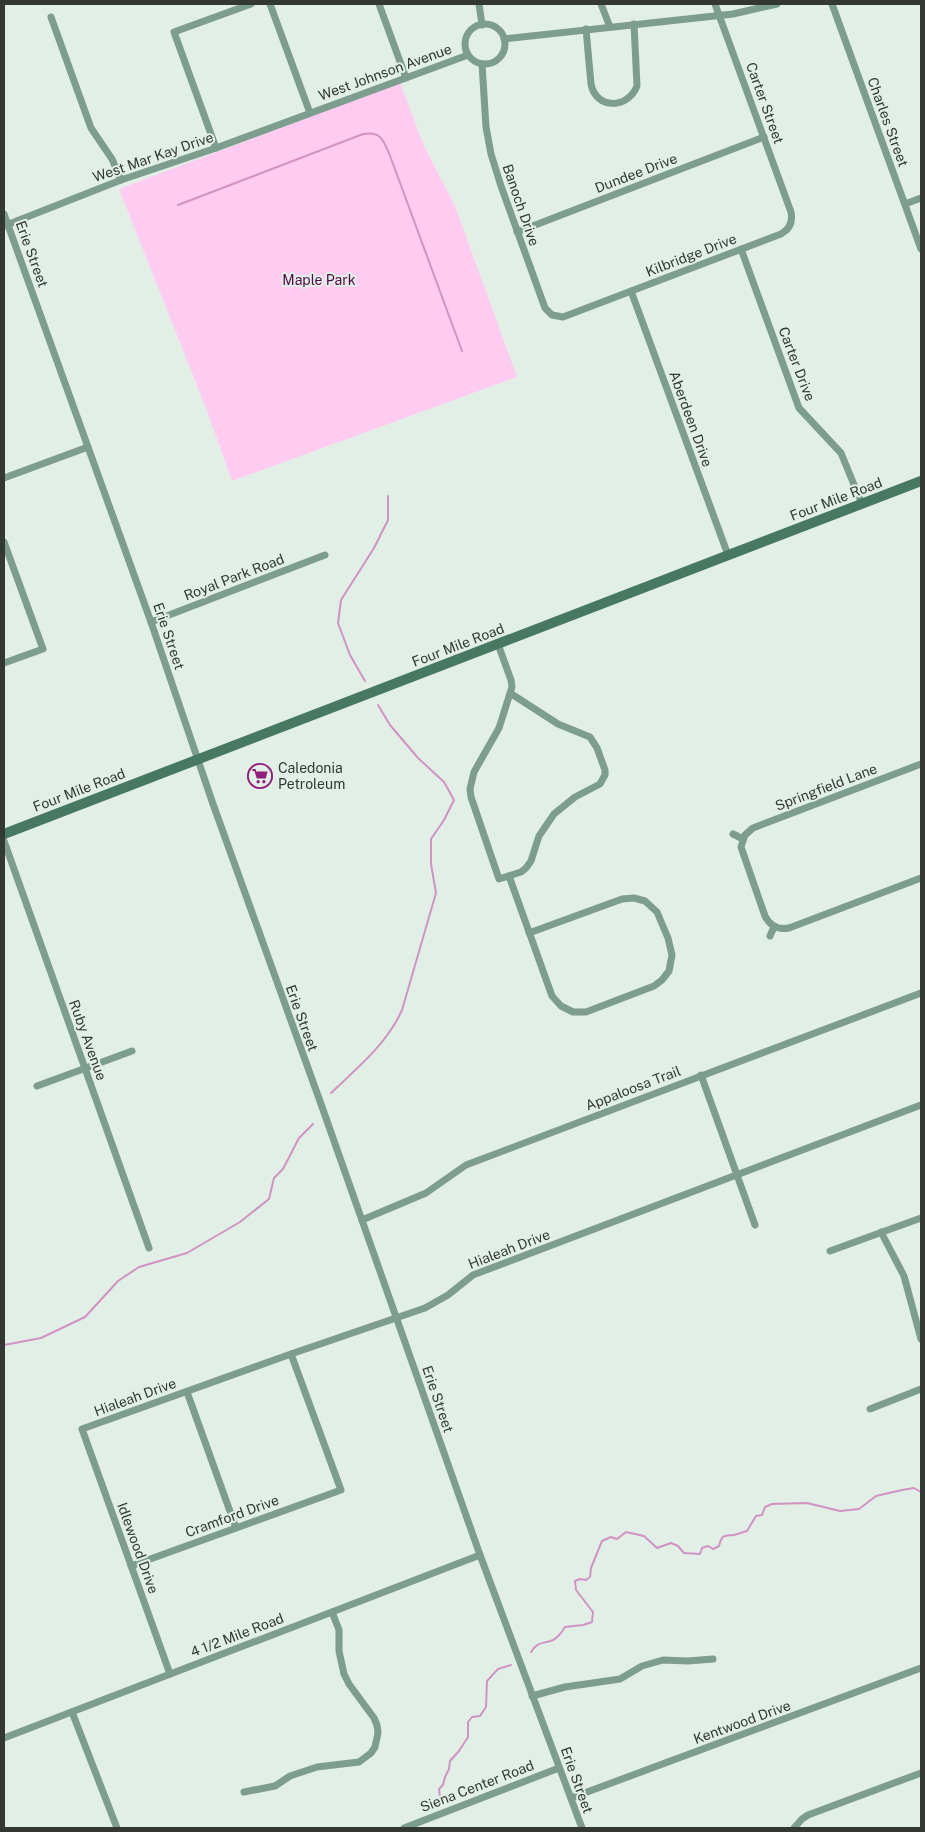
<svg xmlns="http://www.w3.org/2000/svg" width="925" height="1832" viewBox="0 0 925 1832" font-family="'Public Sans',sans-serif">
<rect width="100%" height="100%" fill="#e1efe7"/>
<path fill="#ffcbf0" d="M 400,83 L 424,146 L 455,206 L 517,377 L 232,481 L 206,408 L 119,189 Z"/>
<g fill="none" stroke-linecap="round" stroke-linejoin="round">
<g stroke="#d193c1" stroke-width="2">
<path d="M 178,205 L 363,134 C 380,131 383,139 389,153 L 462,351"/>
<path d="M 365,681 L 350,655 L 338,623 L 341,600 L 374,548 L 388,520 L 388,496"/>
<path d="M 331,1093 C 357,1068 387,1044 402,1010 L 436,893 L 431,864 L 431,839 L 444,820 L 454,800 L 444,782 L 418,758 L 390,725 L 378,705"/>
<path d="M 4,1345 L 41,1338 L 85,1317 L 118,1281 L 139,1267 L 187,1253 L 240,1222 L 269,1199 L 274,1178 L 283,1169 L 299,1138 L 313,1124"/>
<path d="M 531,1652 C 537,1641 544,1644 553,1640 C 559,1637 562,1632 565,1627 L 583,1625 L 592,1622 L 593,1612 L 576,1590 L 575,1581 L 580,1579 L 586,1580 L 590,1577 L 591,1568 L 602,1541 L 611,1537 L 617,1539 L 626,1532 L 644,1536 L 657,1548 L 671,1543 L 678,1546 L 684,1553 L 700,1554 L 702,1548 L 708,1546 L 713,1549 L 719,1546 C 722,1534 724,1536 734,1535 C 738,1534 743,1532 747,1531 L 756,1516 L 762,1515 L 765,1507 L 772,1504 L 807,1503 L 840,1511 L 859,1509 L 876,1496 L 902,1490 L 914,1488 L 921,1492"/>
<path d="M 440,1797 L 439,1789 L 443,1785 L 445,1777 L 449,1769 L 450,1761 L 459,1751 L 468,1737 L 468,1722 L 472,1717 L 480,1716 L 486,1707 L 487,1681 L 498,1669 L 511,1665"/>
</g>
<g stroke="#7d9d8e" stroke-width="7">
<path d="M 270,4 L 310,113"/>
<path d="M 379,4 L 406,78"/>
<path d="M 479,4 L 482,25"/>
<path d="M 601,4 L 610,27"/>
<path d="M 832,4 L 921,249"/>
<path d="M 51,17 L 91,128 L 112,159 L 121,180"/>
<circle cx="485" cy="44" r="20"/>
<path d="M 586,29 L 591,84 C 596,110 628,109 637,86 L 634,24"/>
<path d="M 504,39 L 733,14 L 777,4"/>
<path d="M 482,64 L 486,127 L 491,154 L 501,186 L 545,308 L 552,315 L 563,317 L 781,234 C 790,229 793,222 791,212 L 715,4"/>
<path d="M 216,148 L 174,32 L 251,4"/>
<path d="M 905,204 L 921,198"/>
<path d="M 4,214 L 151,622 L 213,804 L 321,1104 L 480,1555 L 582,1828"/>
<path d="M 4,226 L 121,180 L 216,148 L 468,55"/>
<path d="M 517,232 L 764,137"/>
<path d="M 741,249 L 799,408 L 841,453 L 862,504"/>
<path d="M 631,291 L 728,555"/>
<path d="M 4,478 L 88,447"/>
<path d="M 4,542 L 43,649 L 4,663"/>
<path d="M 151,622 L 325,555"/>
<path d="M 498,644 L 511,680 L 512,687 L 499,728 L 474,772 L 470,789 L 471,797 L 499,879 L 521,872 L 526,868 L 531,861 L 539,836 L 554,814 L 575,797 L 600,784 L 605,775 L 605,770 L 597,748 L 590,737 L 558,724 L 510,693"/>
<path d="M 921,764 L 753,828 L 745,835 L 741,847 L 765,916 C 770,926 778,930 789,928 L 921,878"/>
<path d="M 733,834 L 743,839"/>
<path d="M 4,841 L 149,1248"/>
<path d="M 509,876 L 552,996 L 561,1006 L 573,1012 L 586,1012 L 654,986 L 662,980 L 669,971 L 672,955 L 668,938 L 657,912 L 645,901 L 634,898 L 622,899 L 529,933"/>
<path d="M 770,936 L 774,927"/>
<path d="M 701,1075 L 755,1225"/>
<path d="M 37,1086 L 132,1051"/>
<path d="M 362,1220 L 426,1193 L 466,1165 L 921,993"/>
<path d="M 881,1232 L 904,1276 L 921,1339"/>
<path d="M 830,1251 L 921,1218"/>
<path d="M 187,1392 L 236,1528"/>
<path d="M 870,1409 L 921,1389"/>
<path d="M 131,1566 L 341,1490 L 291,1354"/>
<path d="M 170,1674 L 82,1429 L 291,1354 L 425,1308 L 448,1295 L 473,1275 L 921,1105"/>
<path d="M 532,1696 L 565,1687 L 620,1679 L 642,1666 L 663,1660 L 688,1661 L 713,1659"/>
<path d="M 72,1712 L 117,1828"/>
<path d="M 4,1738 L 480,1555"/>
<path d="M 244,1792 L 275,1786 L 290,1776 L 317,1767 L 359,1762 L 371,1753 L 375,1747 L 378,1733 L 377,1725 L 374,1718 L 349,1684 L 344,1674 L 339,1651 L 339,1630 L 332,1612"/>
<path d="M 571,1798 L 921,1668"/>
<path d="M 404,1828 L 559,1768"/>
<path d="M 794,1828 L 802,1819 L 808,1815 L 921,1773"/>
</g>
<path stroke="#477862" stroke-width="10" d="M 4,834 L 921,481"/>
</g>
<defs>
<symbol id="supermarket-ring" viewBox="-11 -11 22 22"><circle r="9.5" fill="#e1efe7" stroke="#911d7d" stroke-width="1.5"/><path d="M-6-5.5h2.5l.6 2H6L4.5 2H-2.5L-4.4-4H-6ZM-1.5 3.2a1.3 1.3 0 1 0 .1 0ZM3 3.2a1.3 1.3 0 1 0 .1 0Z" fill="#911d7d"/></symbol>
</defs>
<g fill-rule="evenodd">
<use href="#supermarket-ring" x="246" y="762" width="28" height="28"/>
</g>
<g text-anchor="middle" stroke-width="4" stroke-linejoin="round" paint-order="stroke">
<g font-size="14" fill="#333835" stroke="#e1efe7">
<text transform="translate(385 72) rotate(-20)" y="5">West Johnson Avenue</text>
<text transform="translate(765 103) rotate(70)" y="5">Carter Street</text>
<text transform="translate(888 122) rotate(70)" y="5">Charles Street</text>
<text transform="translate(153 157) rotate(-19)" y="5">West Mar Kay Drive</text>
<text transform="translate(636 173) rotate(-21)" y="5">Dundee Drive</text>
<text transform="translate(521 205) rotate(71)" y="5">Banoch Drive</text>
<text transform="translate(32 254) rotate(70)" y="5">Erie Street</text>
<text transform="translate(691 255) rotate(-21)" y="5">Kilbridge Drive</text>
<text transform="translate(797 364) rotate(69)" y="5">Carter Drive</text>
<text transform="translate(691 419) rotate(70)" y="5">Aberdeen Drive</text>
<text transform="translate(836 499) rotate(-21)" y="5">Four Mile Road</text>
<text transform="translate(234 577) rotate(-21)" y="5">Royal Park Road</text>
<text transform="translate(169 636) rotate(71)" y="5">Erie Street</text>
<text transform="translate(458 645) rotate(-21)" y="5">Four Mile Road</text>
<text transform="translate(826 787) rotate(-21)" y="5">Springfield Lane</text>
<text transform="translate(79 790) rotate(-21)" y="5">Four Mile Road</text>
<text transform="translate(302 1018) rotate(70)" y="5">Erie Street</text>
<text transform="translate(88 1040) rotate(70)" y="5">Ruby Avenue</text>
<text transform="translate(633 1088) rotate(-21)" y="5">Appaloosa Trail</text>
<text transform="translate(509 1249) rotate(-21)" y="5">Hialeah Drive</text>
<text transform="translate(135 1397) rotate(-20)" y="5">Hialeah Drive</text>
<text transform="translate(438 1399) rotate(71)" y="5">Erie Street</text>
<text transform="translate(232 1516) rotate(-20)" y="5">Cramford Drive</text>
<text transform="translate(138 1548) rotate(70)" y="5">Idlewood Drive</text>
<text transform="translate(237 1635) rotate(-21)" y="5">4 1/2 Mile Road</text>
<text transform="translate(742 1722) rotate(-20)" y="5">Kentwood Drive</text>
<text transform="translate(577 1780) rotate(70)" y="5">Erie Street</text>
<text transform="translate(477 1786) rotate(-21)" y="5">Siena Center Road</text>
</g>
<g font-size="14" fill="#540a48" stroke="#e1efe7">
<text x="319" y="285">Maple Park</text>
</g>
<g font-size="14" fill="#333835" stroke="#e1efe7" text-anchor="start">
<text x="278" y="773">Caledonia<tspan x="278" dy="16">Petroleum</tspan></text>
</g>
</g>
<rect width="925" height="1832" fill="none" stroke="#333835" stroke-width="10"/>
</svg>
